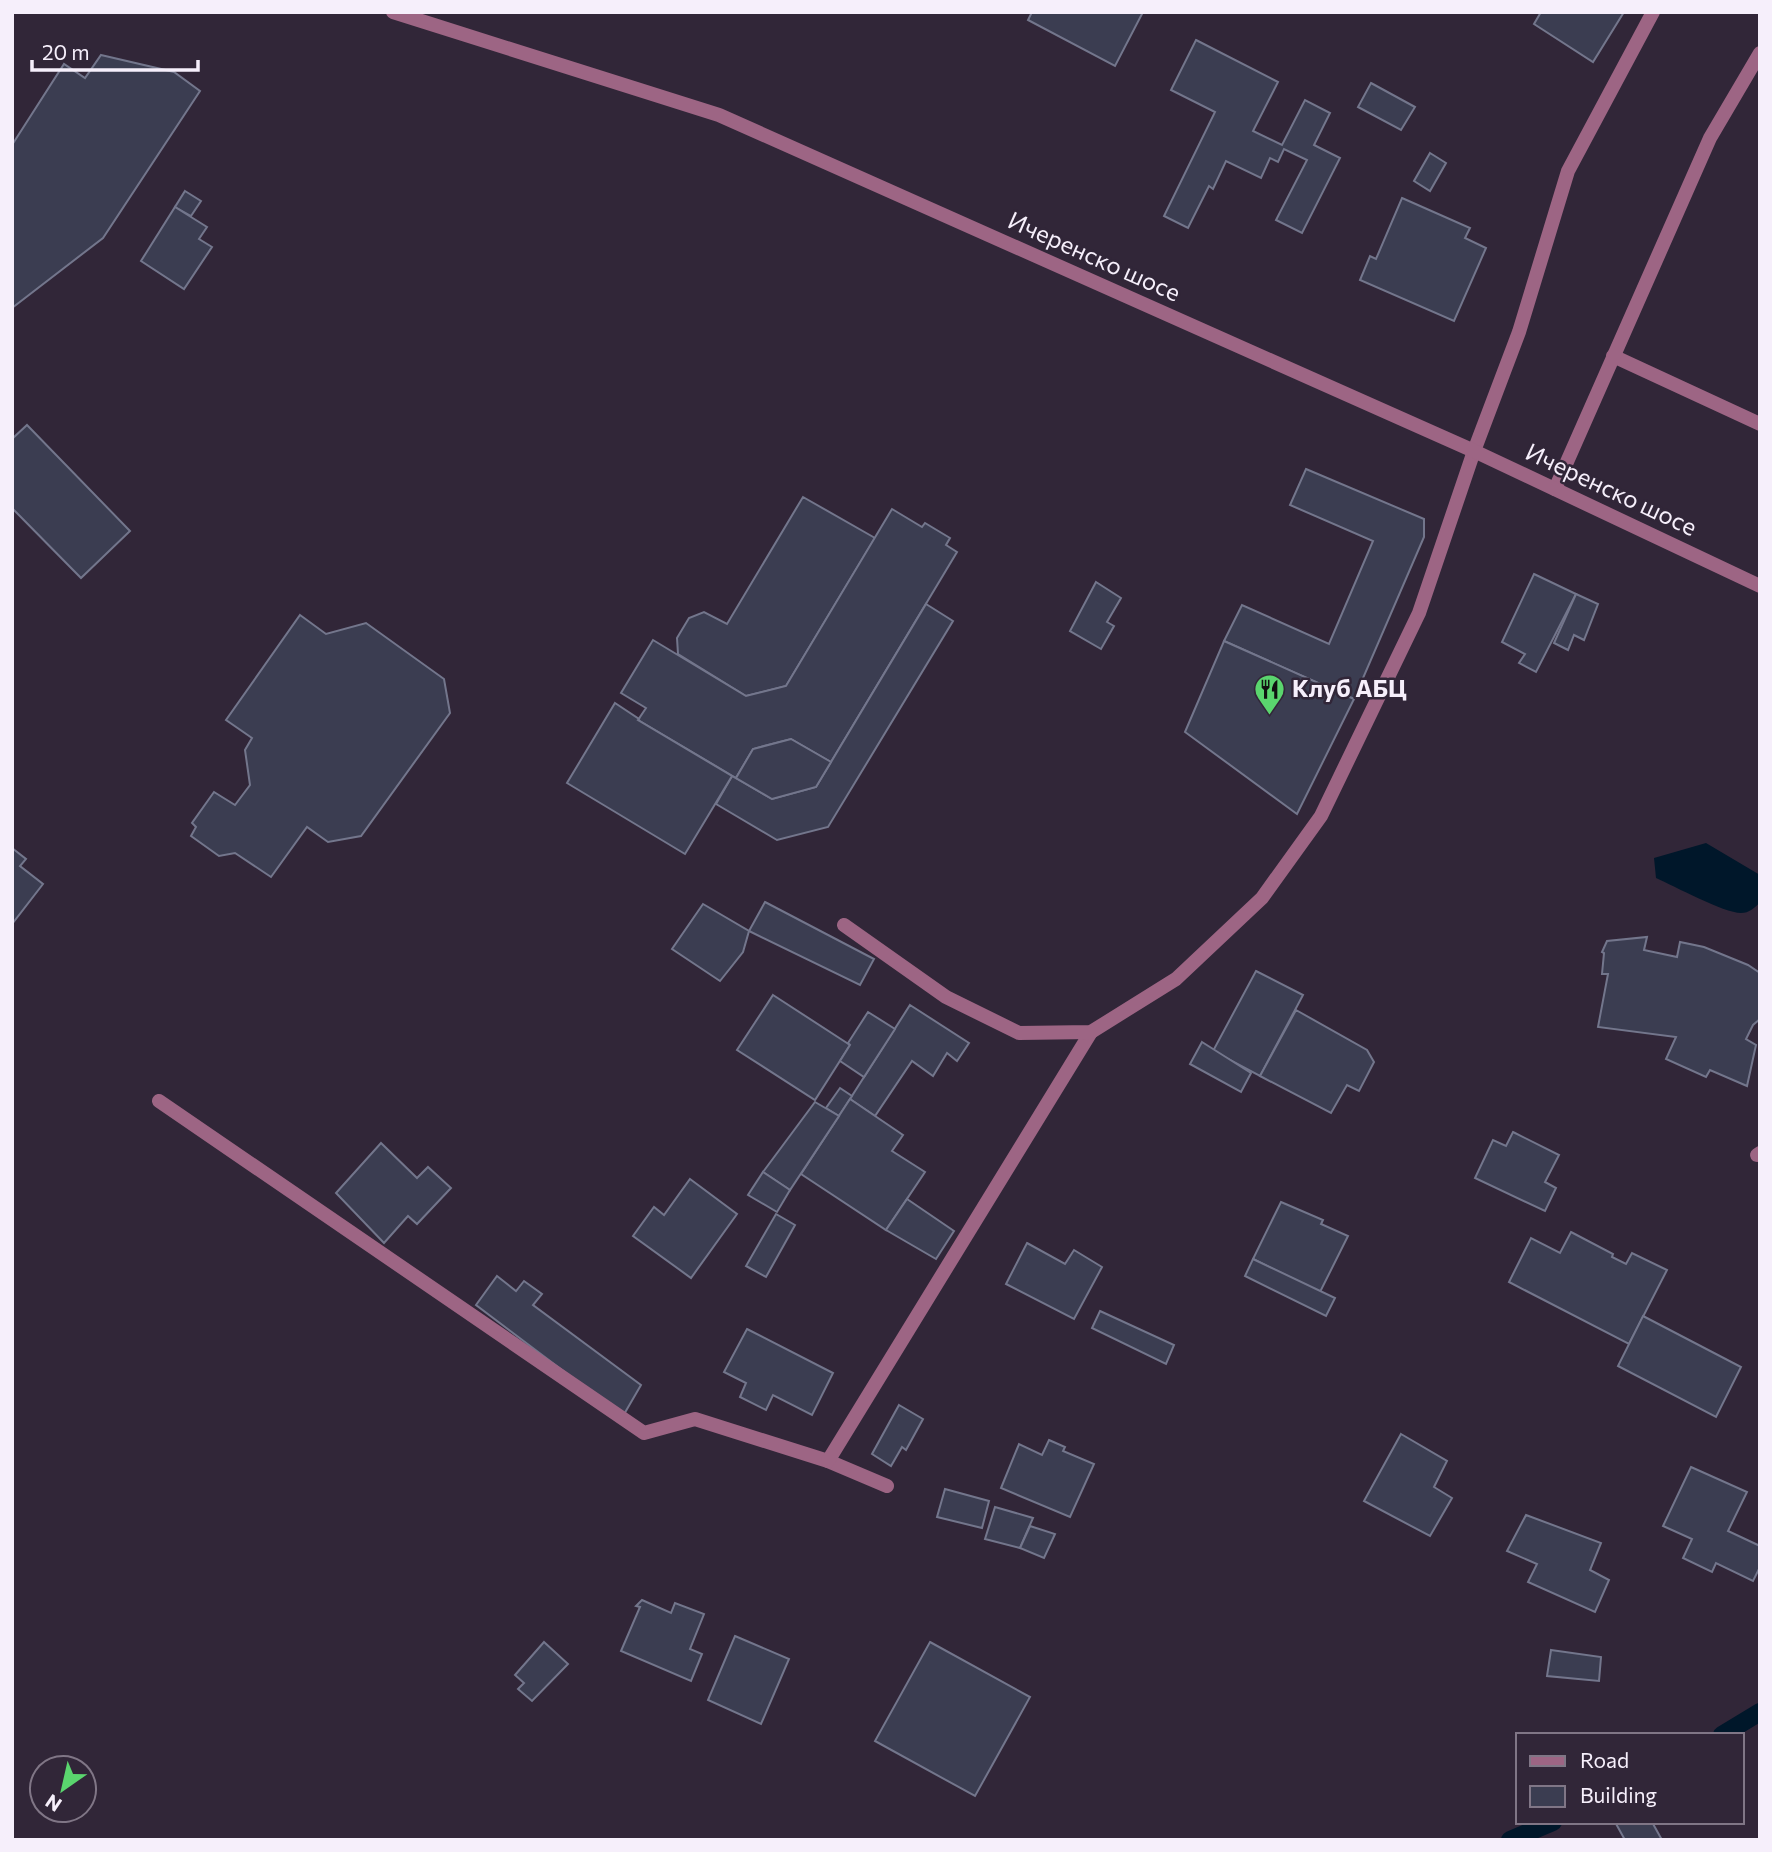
<svg xmlns="http://www.w3.org/2000/svg" width="1772" height="1852" viewBox="0 0 1772 1852" font-family="Commissioner,sans-serif">
<rect width="100%" height="100%" fill="#312638"/>
<path fill="#00172a" d="M 1706,843 L 1760,875 L 1760,902 C 1755,908 1749,913 1741,913 C 1724,913 1674,886 1656,878 L 1654,858 Z"/>
<g fill="none" stroke-linecap="round" stroke-linejoin="round">
<g stroke="#00172a" stroke-width="18">
<path d="M 1722,1735 L 1760,1712"/>
<path d="M 1510,1840 L 1553,1822"/>
</g>
</g>
<g fill="#3b3d51" stroke="#73768c" stroke-width="2">
<path d="M 1032,12 L 1143,12 L 1115,66 L 1028,20 Z"/>
<path d="M 1541,12 L 1624,12 L 1593,62 L 1534,24 Z"/>
<path d="M 1196,40 L 1278,82 L 1253,131 L 1282,145 L 1305,100 L 1330,113 L 1314,145 L 1340,158 L 1302,233 L 1276,220 L 1307,160 L 1284,149 L 1278,162 L 1270,158 L 1261,178 L 1226,161 L 1213,189 L 1209,186 L 1188,228 L 1164,216 L 1215,112 L 1171,90 Z"/>
<path d="M 101,55 L 174,72 L 200,91 L 103,238 L 12,308 L 12,145 L 64,64 L 85,78 Z"/>
<path d="M 1371,83 L 1415,107 L 1401,130 L 1358,107 Z"/>
<path d="M 1430,153 L 1446,163 L 1430,191 L 1414,181 Z"/>
<path d="M 185,191 L 201,201 L 191,216 L 175,207 Z"/>
<path d="M 1402,198 L 1470,228 L 1465,238 L 1486,248 L 1454,321 L 1360,280 L 1370,256 L 1376,259 Z"/>
<path d="M 175,207 L 207,227 L 199,239 L 212,247 L 184,289 L 141,261 Z"/>
<path d="M 27,425 L 130,531 L 81,578 L 12,508 L 12,439 Z"/>
<path d="M 1306,469 L 1424,519 L 1424,537 L 1354,699 L 1224,641 L 1242,605 L 1329,644 L 1373,541 L 1290,505 Z"/>
<path d="M 803,497 L 875,538 L 786,686 L 746,696 L 678,654 L 677,638 L 689,618 L 704,612 L 727,624 Z"/>
<path d="M 892,509 L 922,527 L 925,523 L 950,538 L 946,545 L 957,552 L 831,762 L 791,739 L 753,749 L 736,778 L 638,720 L 646,708 L 621,693 L 653,640 L 746,696 L 786,686 Z"/>
<path d="M 1534,574 L 1576,594 L 1536,672 L 1519,663 L 1525,654 L 1502,642 Z"/>
<path d="M 1096,582 L 1121,598 L 1107,622 L 1114,626 L 1101,649 L 1070,631 Z"/>
<path d="M 1576,594 L 1598,604 L 1584,640 L 1574,635 L 1568,650 L 1554,643 Z"/>
<path d="M 926,604 L 953,621 L 828,827 L 777,840 L 716,804 L 732,776 L 772,799 L 816,787 Z"/>
<path d="M 300,615 L 326,634 L 366,623 L 444,679 L 450,713 L 361,836 L 328,842 L 307,827 L 271,877 L 235,853 L 219,856 L 191,836 L 196,827 L 192,823 L 214,792 L 235,805 L 250,785 L 245,750 L 252,738 L 226,720 Z"/>
<path d="M 1224,641 L 1354,699 L 1297,814 L 1185,732 Z"/>
<path d="M 615,703 L 639,719 L 638,720 L 732,776 L 685,854 L 567,783 Z"/>
<path d="M 791,739 L 831,762 L 816,787 L 772,799 L 736,778 L 753,749 Z"/>
<path d="M 12,848 L 26,859 L 20,866 L 43,884 L 12,924 Z"/>
<path d="M 765,902 L 874,959 L 860,985 L 749,931 Z"/>
<path d="M 703,904 L 749,931 L 743,952 L 720,981 L 672,949 Z"/>
<path d="M 1647,937 L 1644,950 L 1677,957 L 1680,942 L 1704,947 L 1748,965 L 1760,973 L 1760,1019 L 1753,1025 L 1746,1039 L 1756,1045 L 1747,1086 L 1710,1070 L 1706,1077 L 1666,1059 L 1676,1037 L 1598,1027 L 1608,974 L 1602,974 L 1604,953 L 1602,952 L 1607,941 Z"/>
<path d="M 1256,971 L 1303,995 L 1260,1076 L 1213,1051 Z"/>
<path d="M 773,995 L 850,1045 L 815,1100 L 737,1050 Z"/>
<path d="M 910,1005 L 969,1043 L 957,1061 L 947,1053 L 933,1076 L 912,1061 L 875,1116 L 850,1099 Z"/>
<path d="M 1296,1010 L 1367,1050 L 1374,1062 L 1359,1091 L 1347,1085 L 1331,1113 L 1260,1076 Z"/>
<path d="M 868,1012 L 895,1029 L 864,1077 L 840,1061 L 850,1045 L 848,1043 Z"/>
<path d="M 1202,1042 L 1251,1073 L 1241,1092 L 1190,1064 Z"/>
<path d="M 840,1088 L 852,1096 L 839,1116 L 826,1108 Z"/>
<path d="M 850,1099 L 903,1135 L 892,1151 L 925,1172 L 886,1230 L 801,1174 Z"/>
<path d="M 815,1102 L 839,1116 L 790,1190 L 763,1172 Z"/>
<path d="M 1513,1132 L 1559,1155 L 1545,1182 L 1556,1188 L 1545,1211 L 1475,1178 L 1493,1140 L 1506,1146 Z"/>
<path d="M 381,1143 L 417,1178 L 428,1167 L 451,1188 L 417,1224 L 408,1216 L 384,1243 L 336,1193 Z"/>
<path d="M 763,1172 L 790,1190 L 777,1212 L 748,1195 Z"/>
<path d="M 690,1179 L 737,1214 L 691,1278 L 633,1236 L 654,1207 L 664,1215 Z"/>
<path d="M 907,1199 L 954,1231 L 936,1259 L 886,1230 Z"/>
<path d="M 1281,1202 L 1323,1220 L 1321,1224 L 1348,1236 L 1320,1292 L 1253,1259 Z"/>
<path d="M 776,1214 L 795,1225 L 766,1277 L 746,1266 Z"/>
<path d="M 1571,1232 L 1613,1254 L 1612,1257 L 1626,1264 L 1632,1253 L 1667,1270 L 1629,1344 L 1509,1282 L 1531,1238 L 1560,1253 Z"/>
<path d="M 1027,1243 L 1065,1264 L 1074,1250 L 1102,1267 L 1074,1319 L 1006,1284 Z"/>
<path d="M 1253,1259 L 1335,1298 L 1326,1316 L 1245,1276 Z"/>
<path d="M 497,1276 L 516,1291 L 524,1281 L 542,1294 L 533,1305 L 641,1385 L 623,1416 L 476,1305 Z"/>
<path d="M 1100,1311 L 1174,1345 L 1166,1364 L 1092,1328 Z"/>
<path d="M 1643,1316 L 1741,1367 L 1716,1417 L 1618,1366 Z"/>
<path d="M 747,1329 L 833,1373 L 812,1415 L 773,1395 L 766,1410 L 740,1397 L 746,1383 L 724,1372 Z"/>
<path d="M 899,1405 L 923,1419 L 906,1450 L 902,1447 L 891,1466 L 872,1454 Z"/>
<path d="M 1401,1434 L 1447,1461 L 1434,1487 L 1452,1498 L 1430,1536 L 1364,1501 Z"/>
<path d="M 1049,1440 L 1065,1447 L 1063,1451 L 1094,1464 L 1070,1517 L 1001,1488 L 1019,1444 L 1042,1455 Z"/>
<path d="M 1691,1467 L 1747,1492 L 1728,1531 L 1760,1546 L 1760,1567 L 1753,1581 L 1716,1563 L 1712,1572 L 1683,1558 L 1692,1539 L 1663,1526 Z"/>
<path d="M 945,1489 L 989,1501 L 982,1528 L 937,1517 Z"/>
<path d="M 995,1507 L 1033,1518 L 1020,1548 L 985,1539 Z"/>
<path d="M 1526,1515 L 1601,1543 L 1590,1570 L 1609,1580 L 1595,1612 L 1528,1582 L 1537,1564 L 1507,1551 Z"/>
<path d="M 1030,1526 L 1055,1534 L 1044,1558 L 1020,1548 Z"/>
<path d="M 642,1600 L 671,1613 L 675,1603 L 704,1614 L 690,1649 L 702,1654 L 691,1681 L 621,1651 L 640,1607 L 636,1606 Z"/>
<path d="M 735,1636 L 789,1659 L 761,1724 L 708,1700 Z"/>
<path d="M 544,1642 L 568,1664 L 532,1701 L 518,1689 L 524,1683 L 515,1675 Z"/>
<path d="M 930,1642 L 1030,1697 L 975,1796 L 875,1741 Z"/>
<path d="M 1551,1650 L 1601,1657 L 1599,1681 L 1547,1676 Z"/>
<path d="M 1615,1822 L 1652,1822 L 1662,1840 L 1625,1840 Z"/>
</g>
<g fill="none" stroke-linecap="round" stroke-linejoin="round">
<g stroke="#9d6584" stroke-width="14">
<path d="M 1613,356 L 1760,424"/>
<path d="M 1555,489 L 1710,138 L 1760,53"/>
<path d="M 159,1101 L 644,1433 L 695,1419 L 828,1461 L 887,1486"/>
<path d="M 1757,1155 L 1760,1153"/>
<path d="M 828,1461 L 1091,1032"/>
</g>
<path stroke="#9d6584" stroke-width="14" d="M 844,925 L 946,997 L 1019,1033 L 1091,1032 L 1176,979 L 1262,898 L 1321,816 L 1419,613 L 1474,451 L 1519,332 L 1568,171 L 1653,12"/>
<path stroke="#9d6584" stroke-width="14" d="M 393,12 L 719,115 L 1474,451 L 1760,586"/>
</g>
<defs>
<symbol id="restaurant-pin" viewBox="-11 -11 22 30"><path d="M0 17L-7.5 6A9.5 9.5 0 1 1 7.5 6Z" fill="#5ad56e" stroke="#312638"/><path d="M-5-6h1v4h1v-4h1v4h1v-4h1v5L-1.5 .5V6h-2V.5L-5-1ZM5-6V6H3V1.5H1.5Q1.5-4 5-6Z" fill="#111"/></symbol>
</defs>
<g fill-rule="evenodd">
<use href="#restaurant-pin" x="1252" y="672" width="35" height="47"/>
</g>
<g text-anchor="middle" stroke-width="5" stroke-linejoin="round" paint-order="stroke">
<g font-size="24" fill="#f6effb" stroke="#312638">
<text transform="translate(1094 257) rotate(24)" y="8">Ичеренско шосе</text>
<text transform="translate(1611 490) rotate(25)" y="8">Ичеренско шосе</text>
</g>
<g font-size="24" font-weight="bold" fill="#f6effb" stroke="#312638" text-anchor="start">
<text x="1292" y="697">Клуб АБЦ</text>
</g>
</g>
<rect width="1772" height="1852" fill="none" stroke="#f6effb" stroke-width="28"/>
<rect x="1516" y="1733" width="228" height="91" fill="#312638" stroke="#807686" stroke-width="2"/>
<rect x="1530" y="1756" width="35" height="10" fill="#9d6584" stroke="#807686" stroke-width="2"/>
<text x="1580" y="1768" font-size="21" fill="#f6effb">Road</text>
<rect x="1530" y="1786" width="35" height="21" fill="#3b3d51" stroke="#807686" stroke-width="2"/>
<text x="1580" y="1803" font-size="21" fill="#f6effb">Building</text>
<g transform="translate(63 1789) rotate(214)"><circle r="33" fill="#312638" stroke="#807686" stroke-width="2"/>
<path d="M0-5L12 26L0 18L-12 26Z" fill="#5ad56e"/>
<text y="-10" font-size="19" font-weight="bold" text-anchor="middle" fill="#f6effb">N</text>
</g>
<path d="M32 60v10h166v-10" fill="none" stroke="#f6effb" stroke-width="3.5"/>
<text x="42" y="60" font-size="21" fill="#f6effb" stroke="#312638" stroke-width="5" paint-order="stroke">20 m</text>
</svg>
